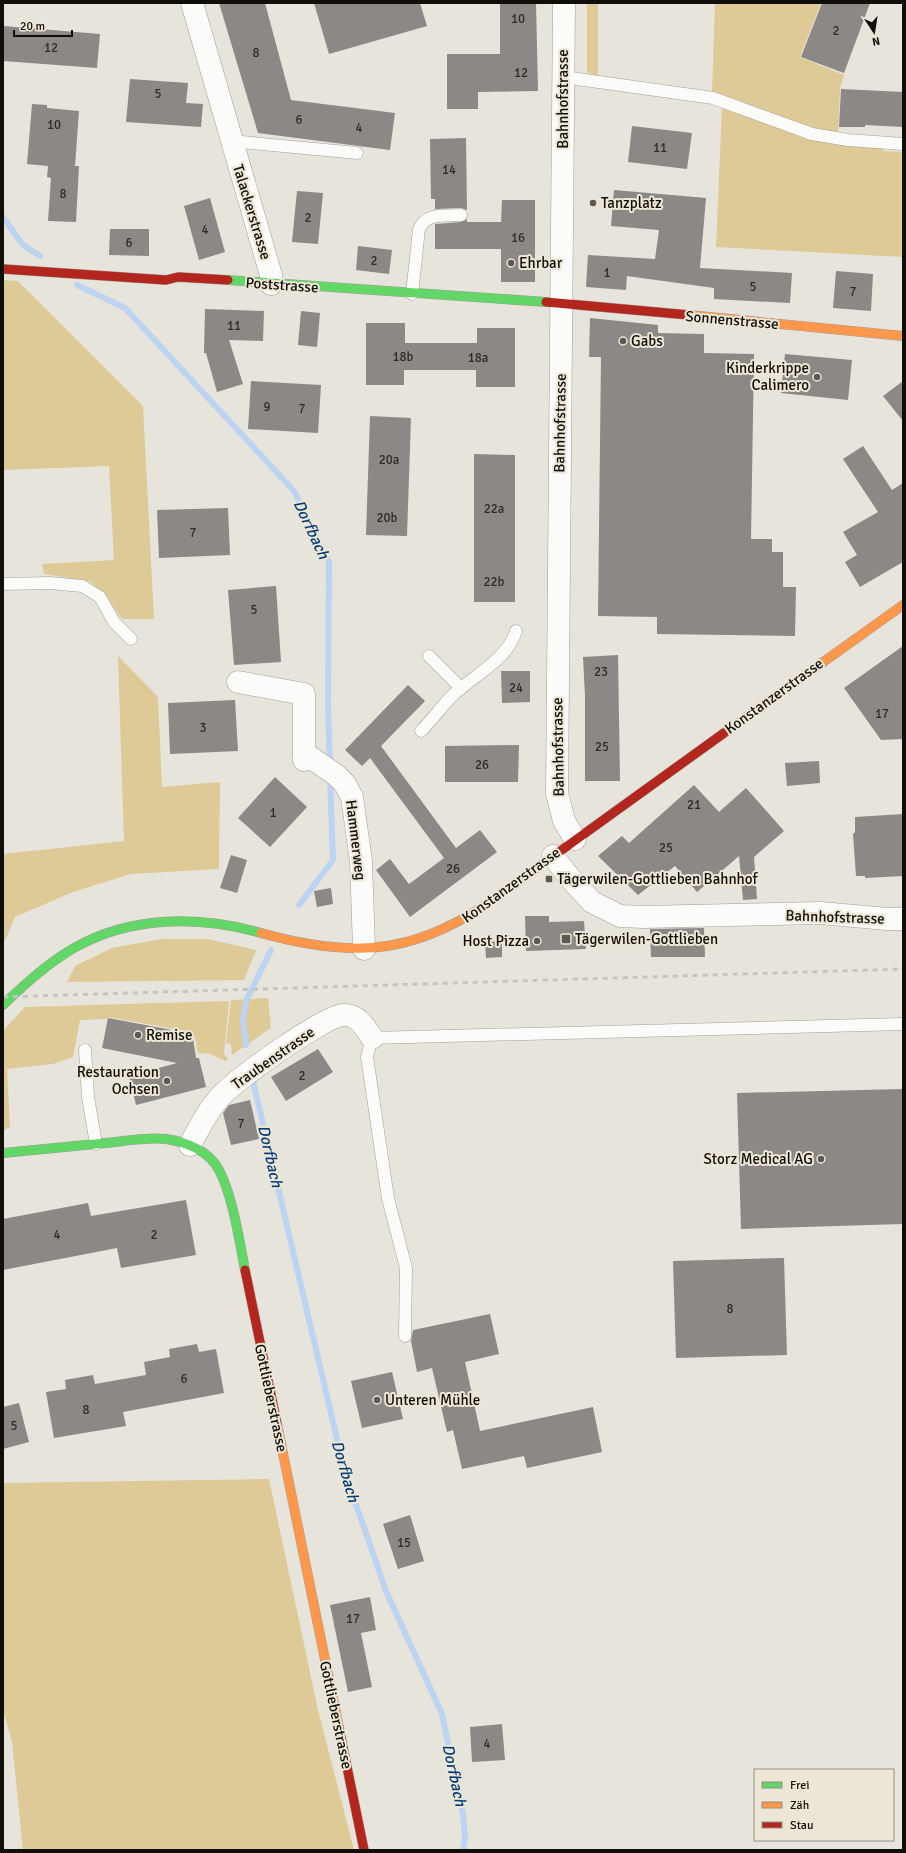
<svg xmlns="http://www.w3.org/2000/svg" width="906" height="1853" viewBox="0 0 906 1853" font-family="Signika,sans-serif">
<rect width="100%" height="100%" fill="#e7e4db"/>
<g fill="#deca96">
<path d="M 587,3 L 598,3 L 598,76 L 587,72 Z"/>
<path d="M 715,3 L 821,3 L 800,57 L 844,75 L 840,88 L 838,135 L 797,124 L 712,92 Z"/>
<path d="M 722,106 L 804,136 L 837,144 L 883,147 L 883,151 L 903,152 L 903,257 L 716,247 Z"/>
<path d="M 3,280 L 18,281 L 143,406 L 154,619 L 122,619 L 103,592 L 89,581 L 44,574 L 42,564 L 114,560 L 109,466 L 3,470 Z"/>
<path d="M 118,656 L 158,697 L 162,787 L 220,782 L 219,869 L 131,874 L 73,892 L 15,917 L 6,939 L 3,941 L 3,854 L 124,841 Z"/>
<path d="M 162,939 L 208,939 L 256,950 L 244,980 L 67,982 L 75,966 L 112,948 Z"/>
<path d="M 268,998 L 271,1028 L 232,1055 L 231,1044 L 226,1043 L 231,1000 Z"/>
<path d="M 229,1001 L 224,1053 L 228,1060 L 226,1061 L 210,1054 L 198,1053 L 195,1037 L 181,1038 L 180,1030 L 108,1017 L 107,1019 L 80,1020 L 73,1057 L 53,1064 L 7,1069 L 10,1127 L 3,1131 L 3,1031 L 25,1007 Z"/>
<path d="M 269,1479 L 318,1710 L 354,1850 L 23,1850 L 12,1742 L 3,1710 L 3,1483 Z"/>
</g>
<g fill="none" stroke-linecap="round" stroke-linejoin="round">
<g stroke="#bcd3f1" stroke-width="6">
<path d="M 3,217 L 23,245 L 40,256"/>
<path d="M 77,285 L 125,308 L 294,491 L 329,562 L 328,705 L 330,765"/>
<path d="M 299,905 L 333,860 L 330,777"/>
<path d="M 246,1045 L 243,1020 L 246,1001 L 271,950"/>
<path d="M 253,1081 L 345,1473 L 386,1591 L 442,1714 L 463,1815 L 465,1838 L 463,1850"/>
</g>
</g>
<g fill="#8b8886">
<path d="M 219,3 L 265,3 L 291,100 L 395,113 L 390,150 L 258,133 Z"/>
<path d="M 314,3 L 420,3 L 427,26 L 329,54 Z"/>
<path d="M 500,3 L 536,3 L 538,91 L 478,92 L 478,109 L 447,109 L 447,54 L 500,54 Z"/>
<path d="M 822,3 L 870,3 L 844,73 L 801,57 Z"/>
<path d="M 3,26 L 100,34 L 97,68 L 3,61 Z"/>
<path d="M 130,79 L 188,83 L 186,103 L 203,104 L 201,127 L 126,122 Z"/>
<path d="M 841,89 L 903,92 L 903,127 L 865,125 L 865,127 L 839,127 Z"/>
<path d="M 32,104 L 47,105 L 47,108 L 79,111 L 75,166 L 79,166 L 76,222 L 48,221 L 51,178 L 47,177 L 48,166 L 27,164 Z"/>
<path d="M 632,126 L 692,133 L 687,169 L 628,162 Z"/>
<path d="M 466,138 L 467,210 L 461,208 L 435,209 L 435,199 L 431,199 L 430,139 Z"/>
<path d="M 614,190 L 706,198 L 700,268 L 792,273 L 790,303 L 714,299 L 714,288 L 627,276 L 626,290 L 586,287 L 588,255 L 655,259 L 659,230 L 611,226 Z"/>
<path d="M 297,191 L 323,193 L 318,244 L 292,242 Z"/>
<path d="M 210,198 L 225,252 L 199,260 L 184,206 Z"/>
<path d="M 502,200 L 535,200 L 535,282 L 501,282 L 501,249 L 435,249 L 435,224 L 461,222 L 467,219 L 467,222 L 501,222 Z"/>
<path d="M 110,229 L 149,229 L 149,256 L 109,255 Z"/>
<path d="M 358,246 L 392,250 L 389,274 L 356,270 Z"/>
<path d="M 836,271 L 873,274 L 871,311 L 833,308 Z"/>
<path d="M 205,309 L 264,311 L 263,341 L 229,340 L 243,384 L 217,392 L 206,353 L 204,353 Z"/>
<path d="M 301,311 L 320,313 L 317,347 L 298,345 Z"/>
<path d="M 590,318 L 658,325 L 658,333 L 704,334 L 704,353 L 754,354 L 751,539 L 772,539 L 772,552 L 783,552 L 783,587 L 796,587 L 795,636 L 657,634 L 657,617 L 598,616 L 601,357 L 589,357 Z"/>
<path d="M 366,323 L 405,323 L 405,343 L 477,343 L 477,328 L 515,328 L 515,387 L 476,387 L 476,370 L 404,370 L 404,385 L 366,385 Z"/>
<path d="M 785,354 L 852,360 L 848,400 L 781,393 Z"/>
<path d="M 251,381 L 321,385 L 318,433 L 248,429 Z"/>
<path d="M 903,381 L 903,421 L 883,396 Z"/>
<path d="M 370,416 L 411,418 L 407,536 L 366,535 Z"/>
<path d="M 863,446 L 892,490 L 903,483 L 903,562 L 860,587 L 845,562 L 857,555 L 843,532 L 878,512 L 843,459 Z"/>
<path d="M 474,454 L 515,455 L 515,602 L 474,602 Z"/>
<path d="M 228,508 L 230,555 L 159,558 L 157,510 Z"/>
<path d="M 276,586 L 281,662 L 234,665 L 228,590 Z"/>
<path d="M 903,646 L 903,739 L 881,740 L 844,688 Z"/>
<path d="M 618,655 L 620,781 L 585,781 L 585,696 L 583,657 Z"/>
<path d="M 501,671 L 530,671 L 530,702 L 502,703 Z"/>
<path d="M 408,685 L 425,701 L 381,746 L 456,848 L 480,830 L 497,852 L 410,917 L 376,870 L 390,859 L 409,884 L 444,858 L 370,758 L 362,766 L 345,750 Z"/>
<path d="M 235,700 L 238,751 L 170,754 L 168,703 Z"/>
<path d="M 519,745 L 518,782 L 445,782 L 445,746 Z"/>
<path d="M 819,761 L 820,783 L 787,786 L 785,763 Z"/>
<path d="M 275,777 L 307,807 L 270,847 L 238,818 Z"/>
<path d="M 694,785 L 719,812 L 746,788 L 784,831 L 754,857 L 757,899 L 743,900 L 739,856 L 697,892 L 675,866 L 638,895 L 598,856 L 622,836 L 629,843 Z"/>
<path d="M 903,814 L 903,876 L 865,878 L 865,876 L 856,876 L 853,834 L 855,832 L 855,817 Z"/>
<path d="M 231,855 L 247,860 L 237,893 L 220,888 Z"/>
<path d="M 331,888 L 333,904 L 317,907 L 314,891 Z"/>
<path d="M 525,916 L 549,916 L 549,922 L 584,921 L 586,949 L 526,951 Z"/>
<path d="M 704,928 L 705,957 L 651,957 L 650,929 Z"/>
<path d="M 502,941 L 502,957 L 486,958 L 485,942 Z"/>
<path d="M 108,1018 L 172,1030 L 170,1041 L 193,1038 L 196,1058 L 199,1058 L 206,1087 L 136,1105 L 129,1076 L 177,1063 L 102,1048 Z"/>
<path d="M 318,1049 L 333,1072 L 286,1101 L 271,1077 Z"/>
<path d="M 903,1089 L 903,1224 L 741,1229 L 737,1093 Z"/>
<path d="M 250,1100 L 259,1139 L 231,1145 L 223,1113 L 229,1105 Z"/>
<path d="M 186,1200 L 196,1255 L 121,1268 L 117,1248 L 3,1270 L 3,1219 L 88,1203 L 91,1216 Z"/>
<path d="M 784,1258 L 787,1355 L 676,1358 L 673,1261 Z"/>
<path d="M 490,1314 L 499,1354 L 465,1362 L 480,1431 L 593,1407 L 602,1452 L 527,1468 L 524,1456 L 462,1469 L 453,1430 L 447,1432 L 432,1368 L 417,1372 L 411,1341 L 413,1330 Z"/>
<path d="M 197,1344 L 199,1352 L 216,1349 L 224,1393 L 123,1412 L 126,1426 L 54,1438 L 46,1392 L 66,1389 L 65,1380 L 93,1375 L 95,1384 L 146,1375 L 144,1362 L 170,1357 L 169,1349 Z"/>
<path d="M 392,1372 L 403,1419 L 362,1428 L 351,1381 Z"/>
<path d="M 19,1403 L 29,1442 L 3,1449 L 3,1407 Z"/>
<path d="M 410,1515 L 424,1561 L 398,1569 L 383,1524 Z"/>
<path d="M 370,1597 L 376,1630 L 361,1633 L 372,1687 L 348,1692 L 330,1605 Z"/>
<path d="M 502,1724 L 505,1760 L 472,1762 L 470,1727 Z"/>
</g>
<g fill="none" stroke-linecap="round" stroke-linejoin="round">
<defs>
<g id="lane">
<path d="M 563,77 L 713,98 L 812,134 L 848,140 L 903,144"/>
<path d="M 231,141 L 357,153"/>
<path d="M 412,294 L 419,229 C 427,212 444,216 461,215"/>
<path d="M 3,584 L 50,583 L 82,586 L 100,597 L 114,622 L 131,639"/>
<path d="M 429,656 L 461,688"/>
<path d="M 421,731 C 432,720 441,707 452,696 C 473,675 507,661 516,631"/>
<path d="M 85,1050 L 88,1097 L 96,1144"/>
<path d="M 405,1336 L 406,1268 L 388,1198 L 367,1057 L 372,1038 L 903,1024"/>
</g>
<g id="street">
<path d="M 192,3 L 271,275 L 271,284"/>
<path d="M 564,3 L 557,793 L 564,821 L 575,839"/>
<path d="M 238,682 L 304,694 L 304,760"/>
<path d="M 304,753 L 336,775 L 345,784 L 352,797 L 361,861 L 364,949"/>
<path d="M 553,856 L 570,878 L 592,902 L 620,916 L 644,917 L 821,913 L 887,919 L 903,919"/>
<path d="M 190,1145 C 199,1128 208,1110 221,1096 C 235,1080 324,1016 343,1015 C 358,1014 365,1027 372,1038"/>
</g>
<g id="fast">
<path d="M 228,280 L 546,302"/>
<path d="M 3,1005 C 25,984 48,963 74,948 C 132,915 200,916 261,933"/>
<path d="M 3,1153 C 37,1150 72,1146 106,1143 C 125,1141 147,1137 166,1139 C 187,1142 209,1151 219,1170 C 233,1197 239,1239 245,1270"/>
</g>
<g id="slow">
<path d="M 689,315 L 903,336"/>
<path d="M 724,733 L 903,605"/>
<path d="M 261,933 C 357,960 421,954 502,893"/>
<path d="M 277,1424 L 339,1728"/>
</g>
<g id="jam">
<path d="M 3,269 L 166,280 L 178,277 L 228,280"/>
<path d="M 546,302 L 689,315"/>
<path d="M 502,893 L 724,733"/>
<path d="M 245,1270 L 277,1424"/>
<path d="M 339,1728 L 364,1850"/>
</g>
</defs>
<use href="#lane" stroke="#a19e98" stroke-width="13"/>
<use href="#street" stroke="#a19e98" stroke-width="23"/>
<use href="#fast" stroke="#a19e98" stroke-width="10"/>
<use href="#slow" stroke="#a19e98" stroke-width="10"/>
<use href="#jam" stroke="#a19e98" stroke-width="10"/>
<use href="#lane" stroke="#fbfbfa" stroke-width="12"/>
<use href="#street" stroke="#fbfbfa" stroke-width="22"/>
<use href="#fast" stroke="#63d668" stroke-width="9"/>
<use href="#slow" stroke="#ff974d" stroke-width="9"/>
<use href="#jam" stroke="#b3261e" stroke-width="9"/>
<path stroke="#c4c4c2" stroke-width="3" stroke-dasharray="5 5" stroke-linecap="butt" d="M 3,997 L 903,969"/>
</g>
<g fill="#5b5952" stroke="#ece6d6" stroke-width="1.5">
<circle cx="593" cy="203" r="4"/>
<circle cx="511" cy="263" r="4"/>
<circle cx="623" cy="341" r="4"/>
<circle cx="817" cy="377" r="4"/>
<rect x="545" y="875" width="8" height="8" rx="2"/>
<rect x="561" y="934" width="10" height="10" rx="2"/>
<circle cx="537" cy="941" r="4"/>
<circle cx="138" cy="1035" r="4"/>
<circle cx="167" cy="1081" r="4"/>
<circle cx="821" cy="1159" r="4"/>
<circle cx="377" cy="1400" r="4"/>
</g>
<g text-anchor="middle" stroke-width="4" stroke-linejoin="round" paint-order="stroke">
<g font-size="13" fill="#2f2c28">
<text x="518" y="23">10</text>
<text x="836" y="35">2</text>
<text x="51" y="52">12</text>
<text x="256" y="57">8</text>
<text x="521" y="77">12</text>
<text x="158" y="98">5</text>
<text x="299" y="124">6</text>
<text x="54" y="129">10</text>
<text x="359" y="132">4</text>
<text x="660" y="152">11</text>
<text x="449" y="174">14</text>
<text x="63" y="198">8</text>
<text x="308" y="222">2</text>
<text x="205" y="234">4</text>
<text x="518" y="242">16</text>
<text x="129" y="247">6</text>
<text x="374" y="265">2</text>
<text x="607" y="277">1</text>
<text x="753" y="291">5</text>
<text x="853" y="296">7</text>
<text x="234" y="330">11</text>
<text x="403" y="361">18b</text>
<text x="478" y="362">18a</text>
<text x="267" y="411">9</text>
<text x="302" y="413">7</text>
<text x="389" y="464">20a</text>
<text x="494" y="513">22a</text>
<text x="387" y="522">20b</text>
<text x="193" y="537">7</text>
<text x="494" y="586">22b</text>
<text x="254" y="614">5</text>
<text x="601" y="676">23</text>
<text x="516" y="692">24</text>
<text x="882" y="718">17</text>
<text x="203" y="732">3</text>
<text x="602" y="751">25</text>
<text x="482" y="769">26</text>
<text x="694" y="809">21</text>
<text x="273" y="817">1</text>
<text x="666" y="852">25</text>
<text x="453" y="873">26</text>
<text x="302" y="1080">2</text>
<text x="241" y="1128">7</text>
<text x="57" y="1239">4</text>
<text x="154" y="1239">2</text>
<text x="730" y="1313">8</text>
<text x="184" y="1383">6</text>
<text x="86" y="1414">8</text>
<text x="14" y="1430">5</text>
<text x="404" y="1547">15</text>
<text x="353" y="1623">17</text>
<text x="487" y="1748">4</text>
</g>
<g font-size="15" fill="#100e09" stroke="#ece6d6">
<text transform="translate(563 99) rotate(-90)" y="5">Bahnhofstrasse</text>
<text transform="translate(252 212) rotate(73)" y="5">Talackerstrasse</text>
<text transform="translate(282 285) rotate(4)" y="5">Poststrasse</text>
<text transform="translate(732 320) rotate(5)" y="5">Sonnenstrasse</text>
<text transform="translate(560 423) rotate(-89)" y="5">Bahnhofstrasse</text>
<text transform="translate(774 696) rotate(-36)" y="5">Konstanzerstrasse</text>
<text transform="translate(558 747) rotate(-91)" y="5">Bahnhofstrasse</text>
<text transform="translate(356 840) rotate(83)" y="5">Hammerweg</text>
<text transform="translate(511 885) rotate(-36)" y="5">Konstanzerstrasse</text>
<text transform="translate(835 917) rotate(2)" y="5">Bahnhofstrasse</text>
<text transform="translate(273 1058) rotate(-35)" y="5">Traubenstrasse</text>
<text transform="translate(271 1398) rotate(78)" y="5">Gottlieberstrasse</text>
<text transform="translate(336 1715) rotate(78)" y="5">Gottlieberstrasse</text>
</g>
<g font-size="15" fill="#100e09" stroke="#ece6d6" text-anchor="start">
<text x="601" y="208">Tanzplatz</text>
<text x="519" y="268">Ehrbar</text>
<text x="631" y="346">Gabs</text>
<text x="809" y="373" text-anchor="end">Kinderkrippe<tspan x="809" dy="17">Calimero</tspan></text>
<text x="557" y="884">Tägerwilen-Gottlieben Bahnhof</text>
<text x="575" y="944">Tägerwilen-Gottlieben</text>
<text x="529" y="946" text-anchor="end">Host Pizza</text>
<text x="146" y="1040">Remise</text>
<text x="159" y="1077" text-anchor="end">Restauration<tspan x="159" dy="17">Ochsen</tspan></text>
<text x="813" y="1164" text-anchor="end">Storz Medical AG</text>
<text x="385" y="1405">Unteren Mühle</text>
</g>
<g font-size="16" font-style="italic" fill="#003b7c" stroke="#ece6d6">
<text transform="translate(312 529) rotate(65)" y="6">Dorfbach</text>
<text transform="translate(271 1156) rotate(77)" y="6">Dorfbach</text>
<text transform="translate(346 1471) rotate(74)" y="6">Dorfbach</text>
<text transform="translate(455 1775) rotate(78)" y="6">Dorfbach</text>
</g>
</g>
<rect width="906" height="1853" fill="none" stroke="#100e09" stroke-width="8"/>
<rect x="754" y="1769" width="140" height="72" fill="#ece6d6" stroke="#949084"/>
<rect x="762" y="1782" width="20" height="6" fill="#63d668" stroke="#949084"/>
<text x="790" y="1789" font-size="12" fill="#100e09">Frei</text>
<rect x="762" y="1802" width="20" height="6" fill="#ff974d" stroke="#949084"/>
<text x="790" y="1809" font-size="12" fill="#100e09">Zäh</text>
<rect x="762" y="1822" width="20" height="6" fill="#b3261e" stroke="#949084"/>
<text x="790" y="1829" font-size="12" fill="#100e09">Stau</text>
<g transform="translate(874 32) rotate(168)" stroke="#ece6d6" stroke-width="3" paint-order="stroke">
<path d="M0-3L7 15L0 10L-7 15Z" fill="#100e09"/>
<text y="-6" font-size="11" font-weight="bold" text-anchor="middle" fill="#100e09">N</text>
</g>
<path d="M14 30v6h58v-6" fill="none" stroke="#100e09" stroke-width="2"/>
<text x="20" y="30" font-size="12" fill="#100e09" stroke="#ece6d6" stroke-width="3" paint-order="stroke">20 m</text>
</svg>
